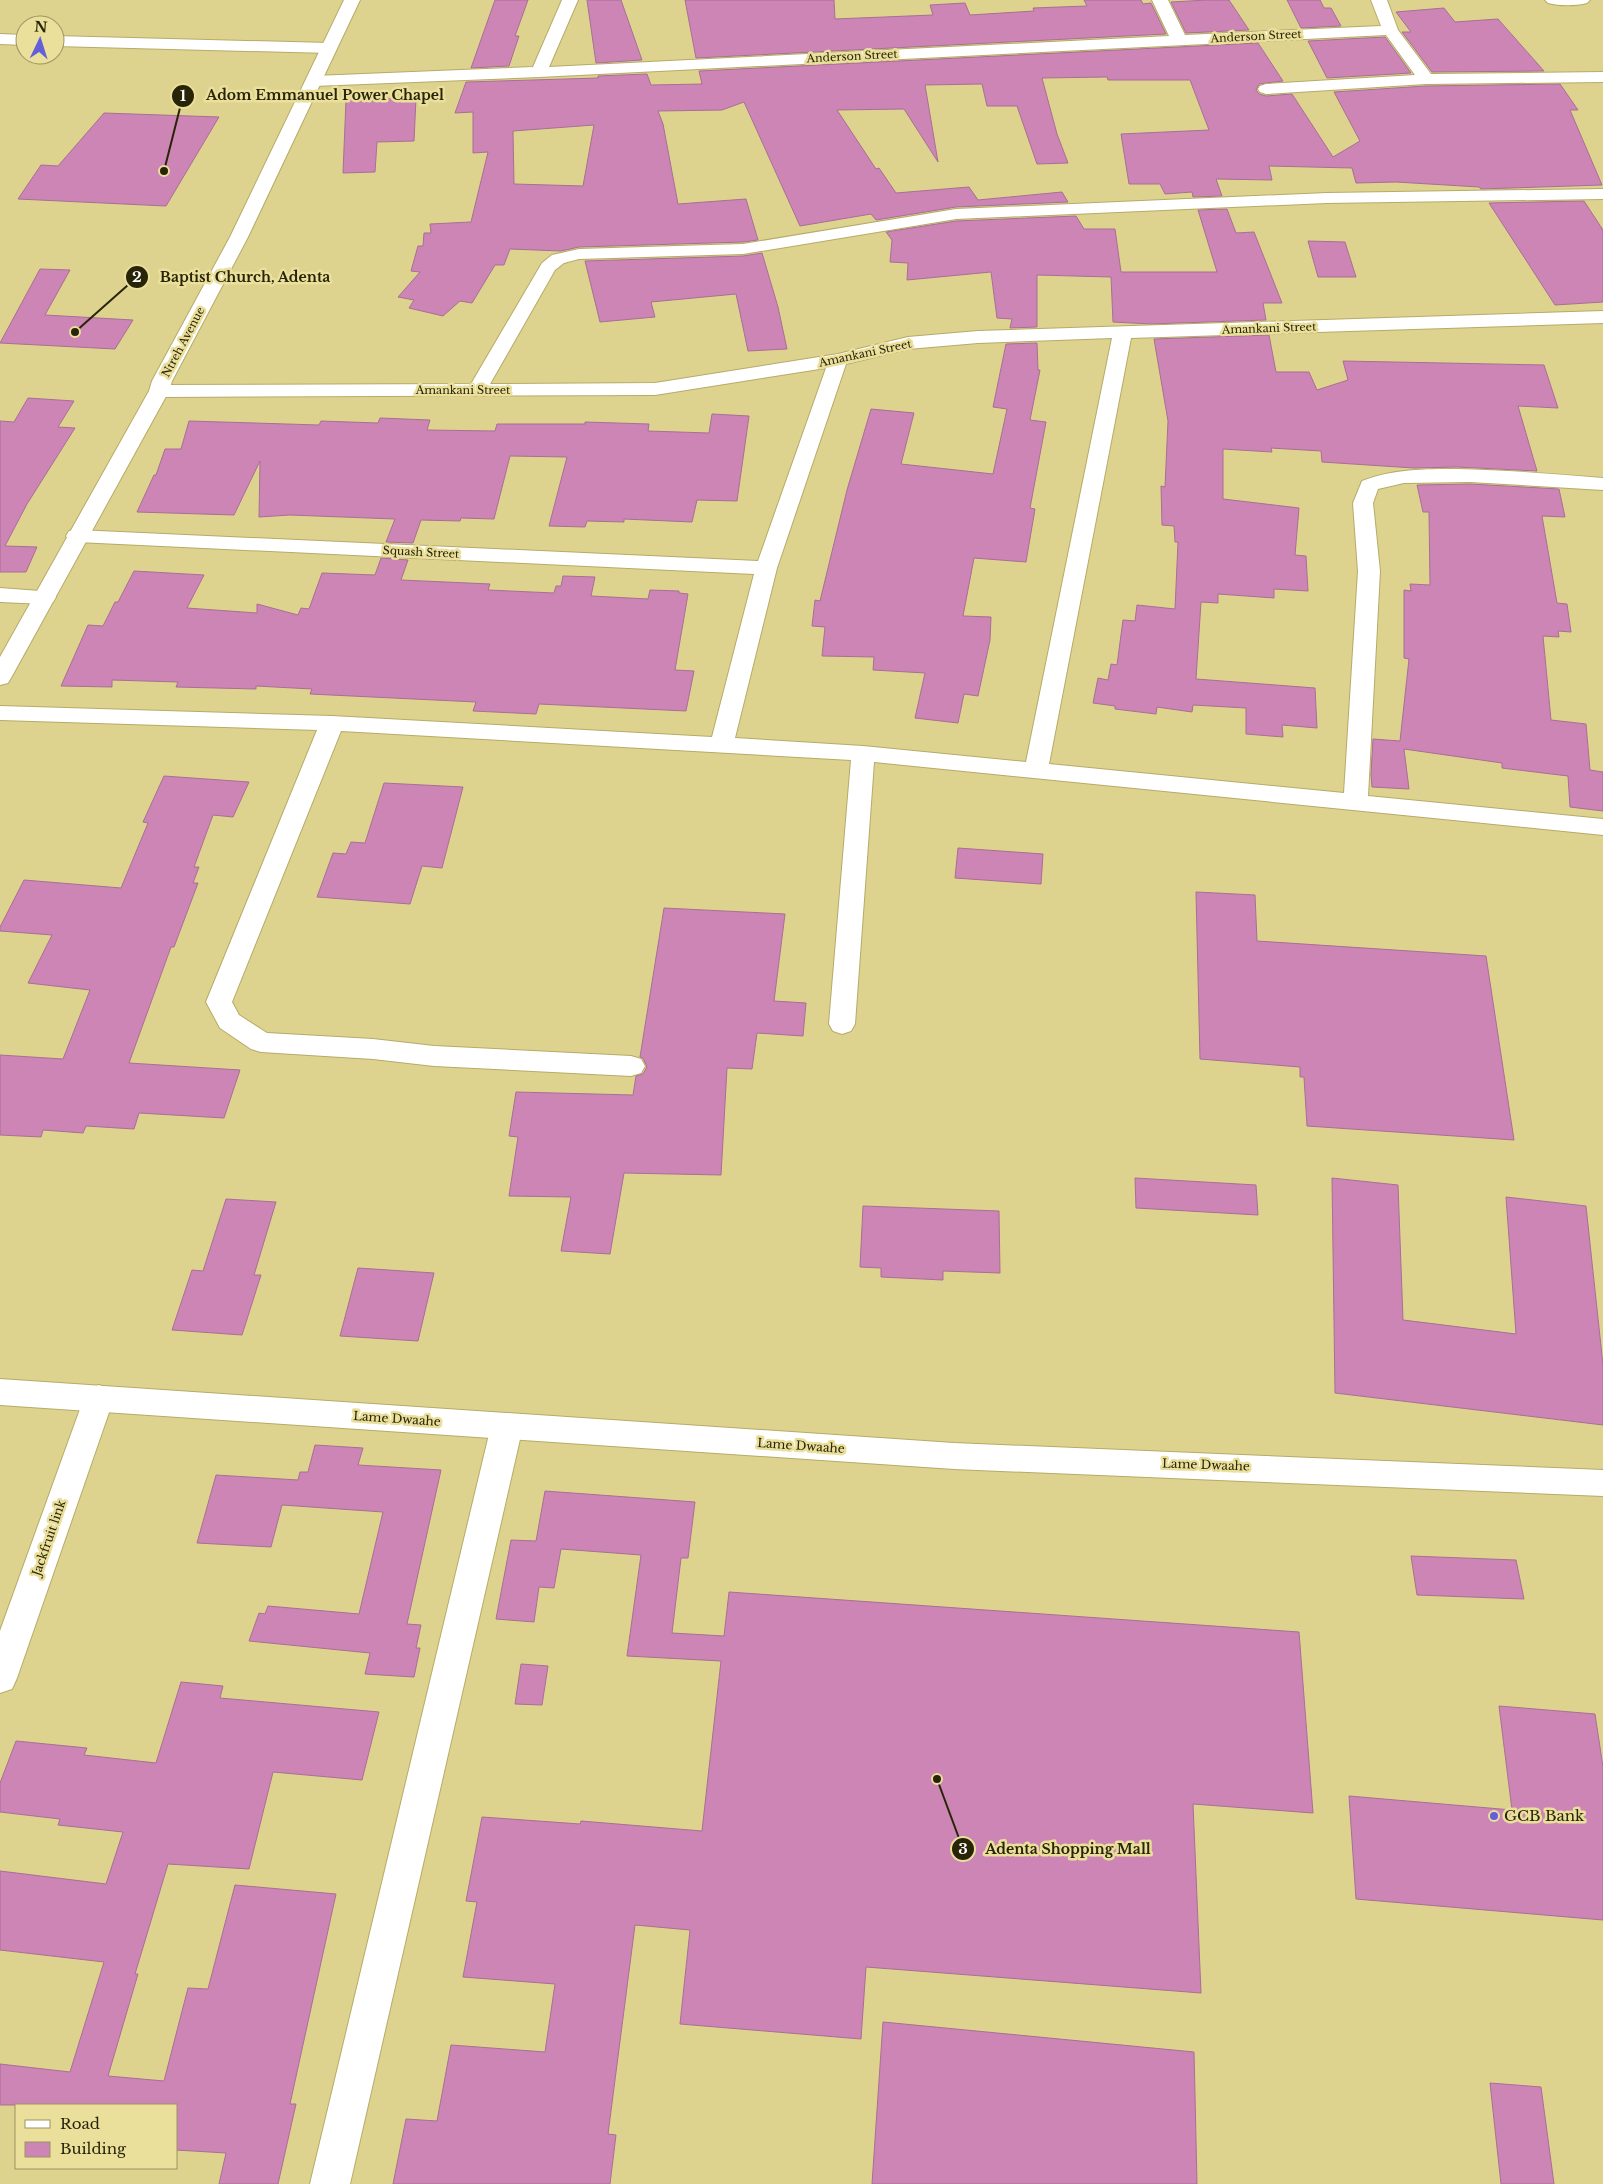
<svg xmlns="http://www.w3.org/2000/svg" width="1603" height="2184" viewBox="0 0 1603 2184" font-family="'Libre Baskerville',serif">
<rect width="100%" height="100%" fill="#ddd28e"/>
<g fill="#cc85b4" stroke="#a86f95" fill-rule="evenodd">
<path d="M 495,0 L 528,0 L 515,36 L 519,36 L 509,66 L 471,68 Z"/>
<path d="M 587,0 L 621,0 L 642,60 L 596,63 Z"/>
<path d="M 685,0 L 834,0 L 835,19 L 933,15 L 930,5 L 965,3 L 970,15 L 1034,11 L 1033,8 L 1087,6 L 1084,0 L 1141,0 L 1143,4 L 1151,3 L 1166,34 L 696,58 Z"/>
<path d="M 1207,0 L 1229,0 L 1249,30 L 1186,33 L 1171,2 Z"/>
<path d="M 1287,0 L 1320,0 L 1324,8 L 1331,8 L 1341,26 L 1301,28 Z"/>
<path d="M 1444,8 L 1455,22 L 1498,19 L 1544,71 L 1432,72 L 1402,32 L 1411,32 L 1396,12 Z"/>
<path d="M 1385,37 L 1411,73 L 1327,78 L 1308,41 Z"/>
<path d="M 1258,43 L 1283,81 L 1259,84 L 1256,90 L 1259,94 L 1266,96 L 1292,94 L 1333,157 L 1360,141 L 1334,92 L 1426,86 L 1560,84 L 1578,110 L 1570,110 L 1602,185 L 1481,189 L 1479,187 L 1396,182 L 1356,183 L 1352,168 L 1269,166 L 1272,180 L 1216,179 L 1222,196 L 1193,197 L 1192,192 L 1165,194 L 1160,184 L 1129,184 L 1121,134 L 1209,130 L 1190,80 L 1108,80 L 1107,77 L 1042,78 L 1057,134 L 1068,163 L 1037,164 L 1017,106 L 987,106 L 982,84 L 925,85 L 938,162 L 904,109 L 837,110 L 876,169 L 879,168 L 896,193 L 969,187 L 978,200 L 1062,192 L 1068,202 L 956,207 L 876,220 L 871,214 L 800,226 L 744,102 L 722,110 L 658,111 L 663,124 L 678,204 L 746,199 L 758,240 L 743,242 L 579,247 L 561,251 L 510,249 L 504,265 L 495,265 L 472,303 L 460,301 L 443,316 L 409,308 L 414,300 L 398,297 L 420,272 L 411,271 L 418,246 L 423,246 L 424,233 L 431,233 L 430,224 L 471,222 L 488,152 L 473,153 L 473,112 L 455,113 L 466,82 L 598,78 L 598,76 L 647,74 L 651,85 L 702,84 L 699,71 ZM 594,125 L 583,186 L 514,184 L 513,131 Z"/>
<path d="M 416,98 L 414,141 L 377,142 L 375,172 L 343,173 L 346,100 Z"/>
<path d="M 104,113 L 219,117 L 166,206 L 18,199 L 41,165 L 58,166 Z"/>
<path d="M 1584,201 L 1603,230 L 1603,302 L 1555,305 L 1489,203 Z"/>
<path d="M 1227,209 L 1236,233 L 1254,232 L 1282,303 L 1263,303 L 1266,320 L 1151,324 L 1113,322 L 1111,277 L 1037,275 L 1037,327 L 1010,328 L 1012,319 L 997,318 L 991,272 L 907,280 L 908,263 L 890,262 L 892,240 L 886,232 L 956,221 L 1076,216 L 1084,229 L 1115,229 L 1121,272 L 1217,272 L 1198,210 Z"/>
<path d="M 1308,241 L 1345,242 L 1356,277 L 1318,277 Z"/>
<path d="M 762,253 L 778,307 L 787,349 L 748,351 L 736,294 L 651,302 L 655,317 L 600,322 L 585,261 L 743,256 Z"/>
<path d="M 40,269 L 70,270 L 45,315 L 133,320 L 115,349 L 0,343 Z"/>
<path d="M 1269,335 L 1276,372 L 1309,372 L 1317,390 L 1348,380 L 1343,361 L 1544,365 L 1558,408 L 1518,406 L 1537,471 L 1457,467 L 1414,468 L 1322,462 L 1321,451 L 1271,448 L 1272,452 L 1223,449 L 1223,499 L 1299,508 L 1295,555 L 1306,556 L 1308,591 L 1274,589 L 1274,598 L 1218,594 L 1218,603 L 1201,602 L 1196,679 L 1315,688 L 1317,728 L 1282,725 L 1283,737 L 1246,734 L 1246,708 L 1193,705 L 1192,712 L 1157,707 L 1156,714 L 1115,709 L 1115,706 L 1093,703 L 1098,678 L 1108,680 L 1111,664 L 1117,665 L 1123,620 L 1135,621 L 1137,605 L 1175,609 L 1178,542 L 1175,542 L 1174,526 L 1162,525 L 1161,486 L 1165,487 L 1168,421 L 1154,339 Z"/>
<path d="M 1037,343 L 1038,370 L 1040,370 L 1030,420 L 1046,422 L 1030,508 L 1035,509 L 1026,562 L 974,558 L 963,616 L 991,617 L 990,640 L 978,696 L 964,694 L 958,723 L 915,718 L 925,673 L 873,670 L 874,657 L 822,656 L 825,627 L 812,626 L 815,600 L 820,601 L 847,490 L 871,409 L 914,413 L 901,464 L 993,474 L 1007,409 L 993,407 L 1006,344 Z"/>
<path d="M 28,398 L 74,401 L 58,427 L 75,428 L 27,504 L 5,546 L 37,547 L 26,572 L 0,572 L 0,421 L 14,422 Z"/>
<path d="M 712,414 L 749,416 L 737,501 L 697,500 L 692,522 L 624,519 L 624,522 L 587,521 L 585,527 L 549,526 L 567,457 L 510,456 L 494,519 L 461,518 L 460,521 L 421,520 L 413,543 L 386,542 L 395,519 L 290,515 L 259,517 L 260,461 L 234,515 L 137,512 L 154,475 L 156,475 L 165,449 L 181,449 L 189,421 L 319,425 L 321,421 L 378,423 L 380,418 L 430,420 L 427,430 L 495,431 L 497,424 L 585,424 L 585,422 L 649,424 L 648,431 L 709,433 Z"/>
<path d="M 1470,484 L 1559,489 L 1565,517 L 1542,516 L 1557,603 L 1567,604 L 1571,632 L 1558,631 L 1559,637 L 1543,636 L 1551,720 L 1586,724 L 1590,770 L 1603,772 L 1603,811 L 1570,807 L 1568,776 L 1502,768 L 1502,763 L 1404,749 L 1409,789 L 1372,787 L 1371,774 L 1373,739 L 1400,741 L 1409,659 L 1404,658 L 1404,590 L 1411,591 L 1410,584 L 1430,585 L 1429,512 L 1423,512 L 1417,485 Z"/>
<path d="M 381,558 L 408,560 L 401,580 L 490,584 L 488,590 L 554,593 L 556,586 L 561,586 L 563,576 L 595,577 L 591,596 L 648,599 L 650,590 L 679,591 L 679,593 L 688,594 L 675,670 L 694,671 L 686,711 L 539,704 L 536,714 L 473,711 L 476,702 L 310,694 L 312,689 L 256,686 L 256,689 L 176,687 L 178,682 L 112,680 L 112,687 L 61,686 L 88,625 L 103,626 L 115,602 L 118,602 L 134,571 L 204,575 L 187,608 L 257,613 L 257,604 L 298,615 L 301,608 L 309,609 L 322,573 L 375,575 Z"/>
<path d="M 164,776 L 249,782 L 233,817 L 213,815 L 194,867 L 199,867 L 193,883 L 198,883 L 174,947 L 171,947 L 129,1063 L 240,1070 L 224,1118 L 139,1113 L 134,1129 L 86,1126 L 83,1133 L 43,1130 L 41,1137 L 0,1135 L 0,1055 L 63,1059 L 90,990 L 28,983 L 52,935 L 0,931 L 0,927 L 24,880 L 121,888 L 148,823 L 143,822 Z"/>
<path d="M 384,783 L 463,787 L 442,868 L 422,866 L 410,904 L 317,897 L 333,853 L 346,854 L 351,842 L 365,843 Z"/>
<path d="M 958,848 L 1043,854 L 1041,884 L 955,878 Z"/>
<path d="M 1196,892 L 1255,895 L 1257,941 L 1486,956 L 1514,1140 L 1307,1126 L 1304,1077 L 1300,1077 L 1300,1067 L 1200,1059 Z"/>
<path d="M 664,908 L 785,914 L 774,1001 L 806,1003 L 803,1036 L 757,1033 L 752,1069 L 727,1068 L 721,1175 L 624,1173 L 610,1254 L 561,1251 L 571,1197 L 509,1196 L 518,1137 L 509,1136 L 516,1092 L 633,1095 L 636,1076 L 643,1074 L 647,1067 L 643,1058 L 640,1057 Z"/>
<path d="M 1135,1178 L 1256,1185 L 1258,1215 L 1136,1208 Z"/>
<path d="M 1332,1178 L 1398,1185 L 1403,1320 L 1516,1334 L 1506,1197 L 1586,1206 L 1603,1365 L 1603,1425 L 1335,1393 Z"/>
<path d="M 226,1199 L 276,1202 L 254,1275 L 261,1275 L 242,1335 L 172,1330 L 192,1270 L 203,1271 Z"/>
<path d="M 863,1206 L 999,1211 L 1000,1273 L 943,1271 L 943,1280 L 881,1277 L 881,1268 L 860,1267 Z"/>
<path d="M 358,1268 L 434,1273 L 418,1341 L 340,1336 Z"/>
<path d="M 315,1445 L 363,1448 L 358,1465 L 441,1470 L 407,1624 L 421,1625 L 416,1648 L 420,1648 L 414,1677 L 365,1674 L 370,1653 L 249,1641 L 259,1613 L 265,1614 L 268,1606 L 359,1614 L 383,1512 L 282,1505 L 271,1547 L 197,1543 L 216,1475 L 298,1480 L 300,1472 L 308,1472 Z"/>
<path d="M 545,1491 L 695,1502 L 688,1558 L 681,1558 L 672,1633 L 724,1636 L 729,1592 L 1299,1632 L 1313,1813 L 1193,1804 L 1201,1993 L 866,1967 L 861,2039 L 680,2024 L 690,1930 L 635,1925 L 608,2134 L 616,2135 L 610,2184 L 393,2184 L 406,2119 L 437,2121 L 451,2045 L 545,2052 L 555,1984 L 463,1977 L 477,1902 L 466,1901 L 482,1817 L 580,1824 L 581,1821 L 702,1831 L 721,1661 L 627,1656 L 641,1555 L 561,1549 L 554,1588 L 539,1587 L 534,1622 L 496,1619 L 511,1540 L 536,1541 Z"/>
<path d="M 1411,1556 L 1516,1560 L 1524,1599 L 1417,1595 Z"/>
<path d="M 521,1664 L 548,1666 L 542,1705 L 515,1704 Z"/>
<path d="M 181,1682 L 223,1686 L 220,1698 L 379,1712 L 362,1780 L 273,1772 L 249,1869 L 168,1864 L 135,1974 L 138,1974 L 108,2076 L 164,2081 L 188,1988 L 208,1989 L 235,1885 L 336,1894 L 290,2104 L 296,2104 L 278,2184 L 219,2184 L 226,2153 L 176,2150 L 176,2105 L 0,2105 L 0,2064 L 70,2072 L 104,1962 L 0,1950 L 0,1871 L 106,1884 L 123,1832 L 58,1825 L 60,1819 L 0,1812 L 0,1783 L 16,1741 L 87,1748 L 84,1755 L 156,1763 Z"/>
<path d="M 1499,1706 L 1595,1714 L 1603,1767 L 1603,1920 L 1356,1899 L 1349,1796 L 1512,1810 Z"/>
<path d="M 883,2022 L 1194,2052 L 1197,2184 L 872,2184 Z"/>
<path d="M 1490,2083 L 1541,2087 L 1554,2184 L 1501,2184 Z"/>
</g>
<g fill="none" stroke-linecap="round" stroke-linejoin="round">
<defs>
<g id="street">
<path d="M 562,0 L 578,0 L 549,67 L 1169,36 L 1152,0 L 1168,0 L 1185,35 L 1381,26 L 1371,0 L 1387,0 L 1398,30 L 1431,74 L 1603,72 L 1603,82 L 1426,84 L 1266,94 L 1260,92 L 1258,89 L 1260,86 L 1266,84 L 1415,75 L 1386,35 L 539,77 L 314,86 L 308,84 L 306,81 L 308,78 L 314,76 L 533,67 Z"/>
<path d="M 1545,0 L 1590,0 L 1587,3 C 1576,6 1559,6 1548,3 Z"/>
<path d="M 0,34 L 25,35 L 25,45 L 0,44 Z"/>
<path d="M 55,36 L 329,43 L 335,45 L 337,48 L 335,51 L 329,53 L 55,46 Z"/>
<path d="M 1603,189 L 1603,199 L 1327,203 L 956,219 L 743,254 L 579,259 L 564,263 L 555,270 L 490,384 L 655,383 L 838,354 L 908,337 L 978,331 L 1603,311 L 1603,323 L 1131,338 L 1049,764 L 1344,793 L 1358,571 L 1353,503 L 1362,481 C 1392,469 1425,469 1457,469 C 1506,470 1554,474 1603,478 L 1603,490 L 1470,482 L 1404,483 L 1378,489 L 1373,503 L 1380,571 L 1368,796 L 1603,819 L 1603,835 L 874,762 L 855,1024 L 851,1031 L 842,1034 L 833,1031 L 829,1024 L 851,760 L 341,731 L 232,1002 L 239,1015 L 267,1033 L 373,1039 L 434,1046 L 631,1056 L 641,1059 L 645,1066 L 641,1073 L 631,1076 L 434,1066 L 373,1059 L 261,1052 L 251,1049 L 220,1028 L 206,1002 L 317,730 L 0,720 L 0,706 L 332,716 L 712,737 L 754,574 L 77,542 L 69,541 L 66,536 L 69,531 L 77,530 L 758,561 L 826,368 L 655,395 L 159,397 L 152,395 L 149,391 L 152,387 L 159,385 L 471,384 L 542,263 L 552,255 L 579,249 L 743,244 L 956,209 L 1327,193 ZM 1112,338 L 1026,762 L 863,746 L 735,738 L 777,568 L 846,364 L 908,349 L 978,343 Z"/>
<path d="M 0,588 L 53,592 L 56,597 L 53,602 L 45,604 L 0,602 Z"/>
<path d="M 99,1385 L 110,1389 L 114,1398 L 17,1678 L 12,1689 L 0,1693 L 0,1631 L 84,1398 L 88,1389 Z"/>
<path d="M 507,1413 L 518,1417 L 523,1426 L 350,2184 L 310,2184 L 491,1426 L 496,1417 Z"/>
</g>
<g id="secondary">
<path d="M 344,0 L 360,0 L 248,237 L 172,381 L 169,391 L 11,678 L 8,683 L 0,685 L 0,657 L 149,391 L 152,381 L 230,237 Z"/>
<path d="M 0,1379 L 954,1443 L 1603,1470 L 1603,1496 L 954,1469 L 0,1405 Z"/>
</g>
</defs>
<use href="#street" stroke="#b6ab68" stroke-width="2"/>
<use href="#secondary" stroke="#b6ab68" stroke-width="2"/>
<use href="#street" fill="#fff" fill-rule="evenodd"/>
<use href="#secondary" fill="#fff" fill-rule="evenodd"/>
</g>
<circle fill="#635fd8" stroke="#eadf9b" stroke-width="2" cx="1494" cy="1816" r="5"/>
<g text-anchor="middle" stroke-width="5" stroke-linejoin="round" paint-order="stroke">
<g font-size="11" fill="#282407" stroke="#eadf9b">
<text transform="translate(1256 36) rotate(-3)" y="4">Anderson Street</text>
<text transform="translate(852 56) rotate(-3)" y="4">Anderson Street</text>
<text transform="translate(1269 328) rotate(-2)" y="4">Amankani Street</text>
<text transform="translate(183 342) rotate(-62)" y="4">Ntreh Avenue</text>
<text transform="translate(865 353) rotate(-12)" y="4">Amankani Street</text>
<text x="463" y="394">Amankani Street</text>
<text transform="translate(421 552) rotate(3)" y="4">Squash Street</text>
</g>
<g font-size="12" fill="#282407" stroke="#eadf9b">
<text transform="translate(397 1419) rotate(4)" y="4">Lame Dwaahe</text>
<text transform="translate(801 1446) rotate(4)" y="4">Lame Dwaahe</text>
<text transform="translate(1206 1465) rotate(2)" y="4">Lame Dwaahe</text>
<text transform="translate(49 1538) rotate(-71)" y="4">Jackfruit link</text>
</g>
<g font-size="15" fill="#282407" stroke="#eadf9b" text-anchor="start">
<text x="1504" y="1821">GCB Bank</text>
</g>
</g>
<path fill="none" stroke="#282407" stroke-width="2" d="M164 171L183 96M75 332L137 277M937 1779L963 1849"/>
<g fill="#282407" stroke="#eadf9b" stroke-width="2">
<circle cx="164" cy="171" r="5"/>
<circle cx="75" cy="332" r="5"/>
<circle cx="937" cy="1779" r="5"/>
<circle cx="183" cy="96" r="12"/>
<circle cx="137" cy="277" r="12"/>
<circle cx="963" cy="1849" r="12"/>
</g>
<g font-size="15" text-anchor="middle" font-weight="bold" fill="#fff">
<text x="183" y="101">1</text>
<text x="137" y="282">2</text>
<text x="963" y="1854">3</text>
</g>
<g font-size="14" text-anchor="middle" font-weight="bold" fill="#282407" stroke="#eadf9b" stroke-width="5" stroke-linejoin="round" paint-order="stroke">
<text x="325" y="100">Adom Emmanuel Power Chapel</text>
<text x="245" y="282">Baptist Church, Adenta</text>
<text x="1068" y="1854">Adenta Shopping Mall</text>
</g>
<rect x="15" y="2104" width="162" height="65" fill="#eadf9b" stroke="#9c9460"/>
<rect x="25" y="2120" width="25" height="8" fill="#ffffff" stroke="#9c9460"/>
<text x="60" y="2129" font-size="15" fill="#282407">Road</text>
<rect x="25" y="2142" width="25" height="15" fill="#cc85b4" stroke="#9c9460"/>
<text x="60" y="2154" font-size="15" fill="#282407">Building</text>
<g transform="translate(40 40) rotate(4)"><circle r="24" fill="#eadf9b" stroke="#9c9460"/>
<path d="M0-4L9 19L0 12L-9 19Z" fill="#635fd8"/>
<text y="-8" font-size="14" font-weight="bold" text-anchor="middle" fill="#282407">N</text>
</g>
</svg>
